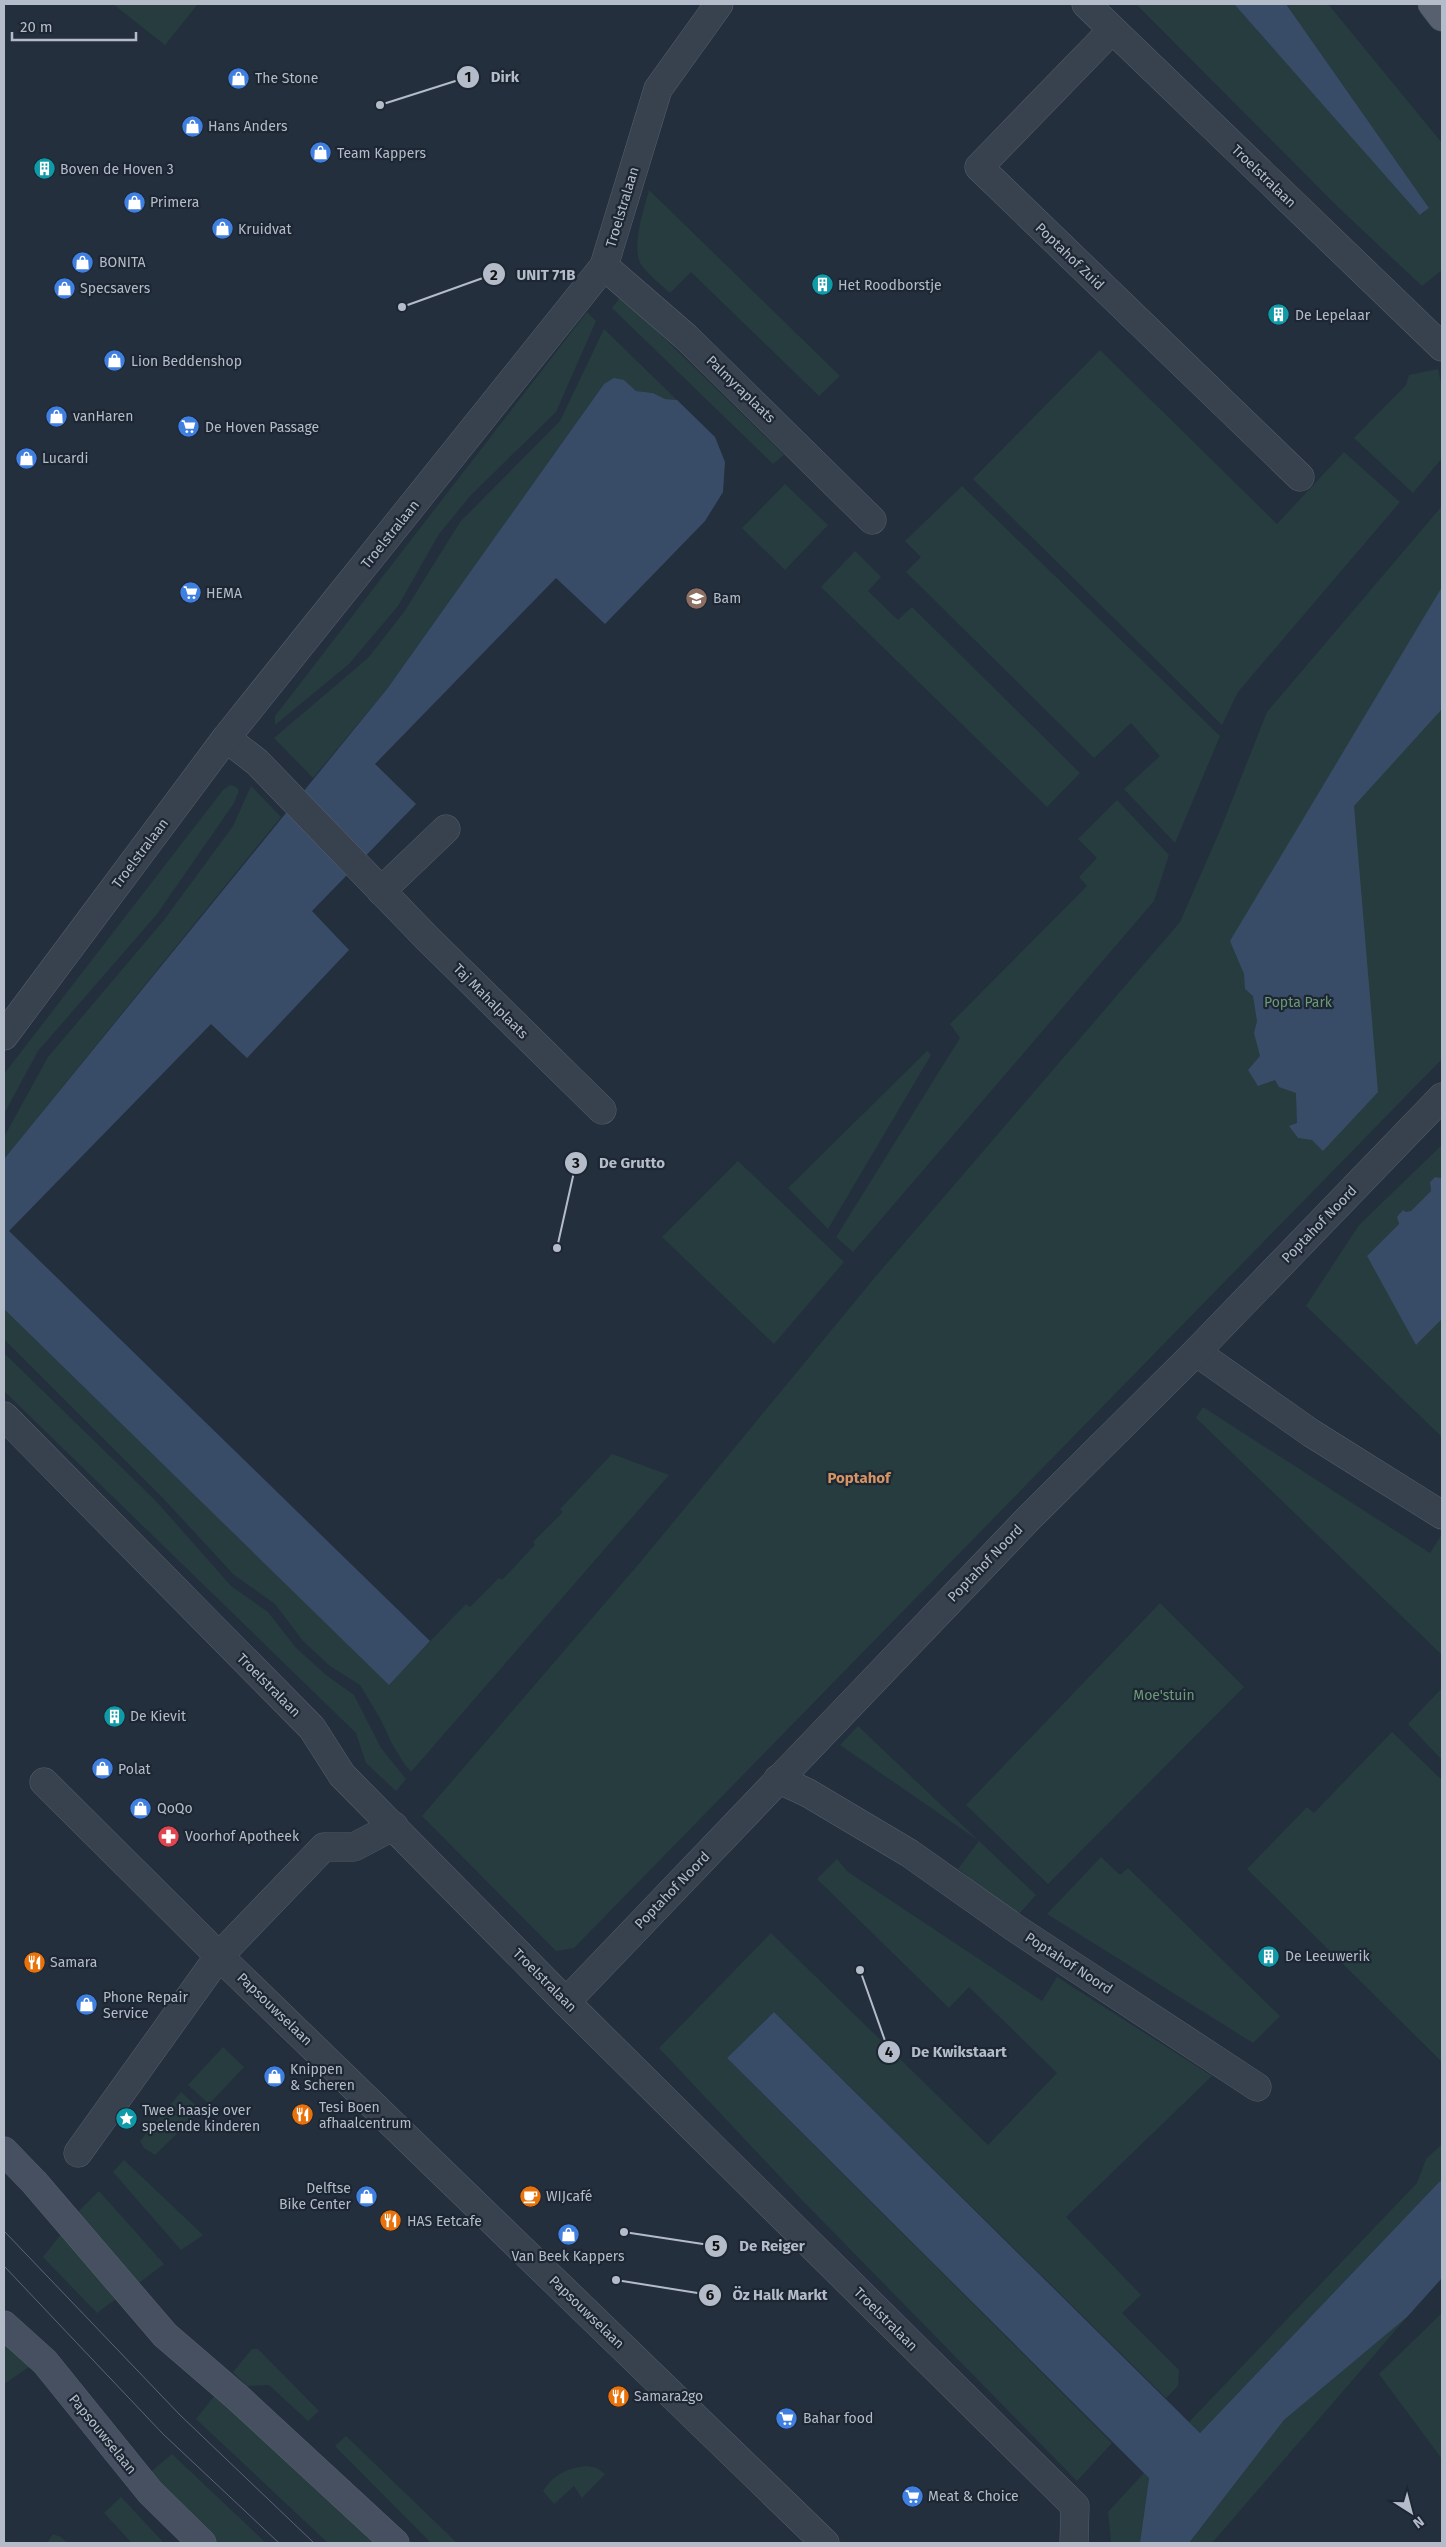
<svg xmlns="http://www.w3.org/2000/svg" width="1446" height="2547" viewBox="0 0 1446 2547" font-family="'Fira Sans',sans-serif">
<rect width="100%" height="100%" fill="#242f3e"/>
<g fill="#263c3f">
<path d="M 113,4 L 195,4 L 197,5 L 165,45 Z"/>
<path d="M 1136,4 L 1234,4 L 1421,215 L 1429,208 L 1286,4 L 1328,4 L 1442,143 L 1442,270 L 1422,286 L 1339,208 Z"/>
<path d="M 649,190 L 840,376 L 819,396 L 691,272 L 670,293 C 661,285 650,276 642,266 C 630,250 644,209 649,190 Z"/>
<path d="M 621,296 L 784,455 L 773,464 L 612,308 Z"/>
<path d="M 587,312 L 596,321 L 556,412 L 471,495 L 439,534 L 398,606 L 349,664 L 275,725 L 275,716 Z"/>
<path d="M 604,329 L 677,400 L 665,399 L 653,393 L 636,391 L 624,380 L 604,384 L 387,689 L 313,778 L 274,738 L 368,658 L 404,612 L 460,522 L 560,421 Z"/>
<path d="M 1100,350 L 1277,524 L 1344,452 L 1400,502 L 1238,692 L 1222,725 L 973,479 Z"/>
<path d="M 1438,369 L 1442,388 L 1442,458 L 1413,493 L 1354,438 L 1406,385 L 1409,375 Z"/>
<path d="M 785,484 L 828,525 L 785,570 L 742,528 Z"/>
<path d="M 962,486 L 1220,736 L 1175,843 L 1124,789 L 1160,756 L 1131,723 L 1094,758 L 906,572 L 921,557 L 905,541 Z"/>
<path d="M 1442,506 L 1442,1059 L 574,1948 L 556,1951 L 422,1816 L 643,1559 L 876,1276 L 1180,922 L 1221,828 L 1267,712 Z"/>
<path d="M 855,551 L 881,577 L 868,591 L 898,620 L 912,607 L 1080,773 L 1047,807 L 821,587 Z"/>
<path d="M 230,785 L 236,787 L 239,791 L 234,803 L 157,914 L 38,1051 L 4,1114 L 4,1074 L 223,790 Z"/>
<path d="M 251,786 L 281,817 L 4,1159 L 4,1137 L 48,1057 L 164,920 L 233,826 Z"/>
<path d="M 1117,800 L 1169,855 L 1154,901 L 853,1252 L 836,1237 L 960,1038 L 950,1024 L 1087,886 L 1079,877 L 1097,858 L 1078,839 Z"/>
<path d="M 927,1051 L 931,1055 L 828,1229 L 788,1188 Z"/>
<path d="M 1442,1145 L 1442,1178 L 1435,1177 L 1430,1182 L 1431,1191 L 1411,1211 L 1397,1217 L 1399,1224 L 1367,1256 L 1417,1344 L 1442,1319 L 1442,1437 L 1306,1306 L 1359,1225 Z"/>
<path d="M 738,1161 L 844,1262 L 774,1344 L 662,1237 Z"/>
<path d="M 4,1309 L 389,1684 L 466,1604 L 470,1607 L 499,1578 L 502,1580 L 535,1545 L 533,1542 L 563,1512 L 560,1509 L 612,1454 L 669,1475 L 411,1772 L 405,1765 L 392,1744 L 381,1720 L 360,1685 L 330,1666 L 303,1641 L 275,1604 L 234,1575 L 161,1496 L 4,1339 Z"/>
<path d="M 4,1353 L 156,1501 L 231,1586 L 268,1612 L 296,1648 L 326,1675 L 354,1695 L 381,1748 L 406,1779 L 396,1791 L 366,1763 L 356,1733 L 4,1391 Z"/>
<path d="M 1203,1407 L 1430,1553 L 1442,1534 L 1442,1655 L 1196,1418 Z"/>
<path d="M 1160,1603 L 1244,1687 L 1048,1884 L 966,1805 Z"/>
<path d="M 1442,1688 L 1442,1760 L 1408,1724 Z"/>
<path d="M 858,1726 L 1036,1895 L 1018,1915 L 958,1869 L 979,1841 L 840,1745 Z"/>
<path d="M 1392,1732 L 1442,1780 L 1442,2062 L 1247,1869 L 1307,1807 L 1314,1813 Z"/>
<path d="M 1101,1857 L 1120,1875 L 1128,1868 L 1280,2016 L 1253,2043 L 1047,1914 Z"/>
<path d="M 837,1859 L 848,1872 L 1042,2001 L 1057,1977 L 1212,2076 L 1066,2217 L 1141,2295 L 1122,2313 L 1179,2370 L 1178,2386 L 1166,2398 L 774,2012 L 727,2058 L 1112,2443 L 1077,2481 L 801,2199 L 659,2048 L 771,1933 L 988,2145 L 1057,2073 L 969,1987 L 949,2008 L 817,1879 Z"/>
<path d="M 223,2047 L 244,2067 L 209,2104 L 188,2085 Z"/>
<path d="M 181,2092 L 201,2110 L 155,2155 L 144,2148 L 140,2141 Z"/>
<path d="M 1442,2144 L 1442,2179 L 1200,2433 L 1189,2422 L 1417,2183 L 1426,2159 Z"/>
<path d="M 124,2160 L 203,2235 L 181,2250 L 113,2172 Z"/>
<path d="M 99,2191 L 164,2264 L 136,2285 L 74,2216 Z"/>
<path d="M 62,2233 L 116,2299 L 97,2313 L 43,2257 Z"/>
<path d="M 1442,2313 L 1442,2459 L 1379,2374 Z"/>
<path d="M 1407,2317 L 1212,2543 L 1189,2543 L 1284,2420 Z"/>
<path d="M 4,2341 L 32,2365 L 4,2384 Z"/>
<path d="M 252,2349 L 258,2349 L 319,2411 L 308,2421 L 269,2385 L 247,2386 L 233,2372 Z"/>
<path d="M 219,2390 L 381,2543 L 328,2543 L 196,2419 Z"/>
<path d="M 346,2436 L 457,2543 L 430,2542 L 335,2446 Z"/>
<path d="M 172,2454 L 266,2543 L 215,2543 L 148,2474 Z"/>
<path d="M 587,2466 L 597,2468 L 605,2474 L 582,2498 L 574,2486 L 554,2504 L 543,2491 C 554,2474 567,2468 587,2466 Z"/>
<path d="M 1144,2473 L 1149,2478 L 1140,2543 L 1113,2543 L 1111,2542 L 1108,2512 Z"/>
<path d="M 121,2497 L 164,2543 L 132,2543 L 104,2513 Z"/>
<path d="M 53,2534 L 61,2537 L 67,2543 L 47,2543 Z"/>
</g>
<g fill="#394c67">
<path d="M 1234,4 L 1286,4 L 1429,208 L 1420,215 Z"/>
<path d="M 614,378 L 624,380 L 636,391 L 653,393 L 665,399 L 677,400 L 715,437 L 725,462 L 723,492 L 705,521 L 605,624 L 556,578 L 375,764 L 416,804 L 312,911 L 349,950 L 247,1058 L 211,1024 L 9,1231 L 430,1641 L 389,1685 L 4,1309 L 4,1159 L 387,689 L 604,384 Z"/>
<path d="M 1442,587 L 1442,709 L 1354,806 L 1378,1092 L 1323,1151 L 1312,1140 L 1298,1138 L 1289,1126 L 1297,1123 L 1296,1093 L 1279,1087 L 1275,1080 L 1258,1086 L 1248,1070 L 1260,1056 L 1254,1033 L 1257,1021 L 1253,996 L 1245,989 L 1244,974 L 1230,941 Z"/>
<path d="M 1435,1177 L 1442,1178 L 1442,1319 L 1416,1345 L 1367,1256 L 1399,1224 L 1397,1217 L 1403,1210 L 1406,1212 L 1411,1211 L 1431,1191 L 1430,1182 Z"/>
<path d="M 774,2012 L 1200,2433 L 1442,2179 L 1442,2278 L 1407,2317 L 1284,2420 L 1189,2543 L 1140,2543 L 1149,2478 L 727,2058 Z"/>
</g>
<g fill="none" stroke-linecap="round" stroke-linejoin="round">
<defs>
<g id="street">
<path d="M 1086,4 L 1442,347"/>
<path d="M 1112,30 L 979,167 L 1300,477"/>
<path d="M 604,266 L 686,337 L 872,520"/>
<path d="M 226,738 L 257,762 L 427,938 L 602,1110"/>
<path d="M 381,891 L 446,829"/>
<path d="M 4,1036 L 226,738 L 604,266 L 658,89 L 719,4"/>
<path d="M 1196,1352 L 1311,1433 L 1442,1515"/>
<path d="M 4,1416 L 312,1728 L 342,1775 L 566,2002 L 1075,2506 L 1074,2543"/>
<path d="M 778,1779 L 808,1793 L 909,1853 L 1015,1928 L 1257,2087"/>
<path d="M 44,1782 L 219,1956 L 825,2543"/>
<path d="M 566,2002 L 1029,1518 L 1196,1352 L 1442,1097"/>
<path d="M 78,2153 L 219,1956 L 324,1847 L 354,1847 L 394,1826"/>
</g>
<g id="secondary">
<path d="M 4,2151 L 34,2182 L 165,2335 L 237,2397 L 395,2543"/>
<path d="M 4,2325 L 45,2362 L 150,2492 L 202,2543"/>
</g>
<path id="primary" d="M 1432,4 L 1442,17"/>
</defs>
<use href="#street" stroke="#565f6c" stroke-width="29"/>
<use href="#secondary" stroke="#565f6c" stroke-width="29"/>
<use href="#primary" stroke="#414a57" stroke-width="29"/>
<use href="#street" stroke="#38414e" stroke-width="28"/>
<use href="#secondary" stroke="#465061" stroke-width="28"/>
<use href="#primary" stroke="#56606e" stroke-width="28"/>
<g stroke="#5a6575" stroke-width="1">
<path d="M 4,2231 L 180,2415 L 314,2543"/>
<path d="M 4,2266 L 163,2434 L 279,2543"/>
</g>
</g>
<defs>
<symbol id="shop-disc" viewBox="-11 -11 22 22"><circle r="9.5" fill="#3f7fe0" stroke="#1d2633"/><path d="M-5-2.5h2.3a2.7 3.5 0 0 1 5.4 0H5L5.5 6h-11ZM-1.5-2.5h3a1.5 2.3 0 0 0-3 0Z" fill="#fff"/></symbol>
<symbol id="building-disc" viewBox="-11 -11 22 22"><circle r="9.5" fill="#0f9aa8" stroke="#1d2633"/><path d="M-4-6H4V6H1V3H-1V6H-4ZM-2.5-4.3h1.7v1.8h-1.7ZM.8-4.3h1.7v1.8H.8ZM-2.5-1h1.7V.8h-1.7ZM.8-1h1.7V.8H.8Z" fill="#fff"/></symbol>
<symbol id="supermarket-disc" viewBox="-11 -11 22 22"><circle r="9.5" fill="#3f7fe0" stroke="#1d2633"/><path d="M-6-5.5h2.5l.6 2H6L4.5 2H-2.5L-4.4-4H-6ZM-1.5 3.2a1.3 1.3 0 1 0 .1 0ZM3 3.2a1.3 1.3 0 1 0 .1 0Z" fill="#fff"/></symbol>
<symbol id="school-disc" viewBox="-11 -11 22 22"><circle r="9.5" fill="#8d6e63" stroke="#1d2633"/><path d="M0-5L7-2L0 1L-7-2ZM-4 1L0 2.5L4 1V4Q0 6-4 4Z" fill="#fff"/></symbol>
<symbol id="pharmacy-disc" viewBox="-11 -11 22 22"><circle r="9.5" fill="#e0444e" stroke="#1d2633"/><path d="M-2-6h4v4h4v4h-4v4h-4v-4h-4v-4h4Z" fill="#fff"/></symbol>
<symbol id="restaurant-disc" viewBox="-11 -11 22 22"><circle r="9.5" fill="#e8710a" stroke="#1d2633"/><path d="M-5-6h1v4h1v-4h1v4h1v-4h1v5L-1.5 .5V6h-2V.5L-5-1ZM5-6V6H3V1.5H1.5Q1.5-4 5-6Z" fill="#fff"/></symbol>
<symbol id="sight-disc" viewBox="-11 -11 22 22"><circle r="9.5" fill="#0f9aa8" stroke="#1d2633"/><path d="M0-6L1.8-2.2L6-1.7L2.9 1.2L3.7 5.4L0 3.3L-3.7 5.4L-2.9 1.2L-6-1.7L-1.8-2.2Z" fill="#fff"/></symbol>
<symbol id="cafe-disc" viewBox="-11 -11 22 22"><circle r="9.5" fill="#e8710a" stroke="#1d2633"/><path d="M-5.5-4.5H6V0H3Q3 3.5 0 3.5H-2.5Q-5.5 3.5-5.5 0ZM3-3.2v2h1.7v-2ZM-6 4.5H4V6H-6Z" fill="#fff"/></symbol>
</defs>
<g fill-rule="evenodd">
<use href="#shop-disc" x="226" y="66" width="25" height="25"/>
<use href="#shop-disc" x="180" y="114" width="25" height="25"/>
<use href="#shop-disc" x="308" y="140" width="25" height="25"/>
<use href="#building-disc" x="32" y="156" width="25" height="25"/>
<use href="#shop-disc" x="122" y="190" width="25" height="25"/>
<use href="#shop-disc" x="210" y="216" width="25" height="25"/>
<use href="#shop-disc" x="70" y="250" width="25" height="25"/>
<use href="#building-disc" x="810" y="272" width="25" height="25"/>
<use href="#shop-disc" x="52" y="276" width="25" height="25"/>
<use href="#building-disc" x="1266" y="302" width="25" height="25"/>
<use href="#shop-disc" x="102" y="348" width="25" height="25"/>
<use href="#shop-disc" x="44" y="404" width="25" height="25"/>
<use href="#supermarket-disc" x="176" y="414" width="25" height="25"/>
<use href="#shop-disc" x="14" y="446" width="25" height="25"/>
<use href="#supermarket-disc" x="178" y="580" width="25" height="25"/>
<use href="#school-disc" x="684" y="586" width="25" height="25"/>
<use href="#building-disc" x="102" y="1704" width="25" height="25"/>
<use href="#shop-disc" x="90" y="1756" width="25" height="25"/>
<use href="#shop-disc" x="128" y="1796" width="25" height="25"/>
<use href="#pharmacy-disc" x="156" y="1824" width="25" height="25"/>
<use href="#building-disc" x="1256" y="1944" width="25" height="25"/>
<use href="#restaurant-disc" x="22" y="1950" width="25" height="25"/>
<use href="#shop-disc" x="74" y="1992" width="25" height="25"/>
<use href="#shop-disc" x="262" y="2064" width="25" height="25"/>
<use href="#restaurant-disc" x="290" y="2102" width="25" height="25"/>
<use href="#sight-disc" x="114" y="2106" width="25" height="25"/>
<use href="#shop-disc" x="354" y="2184" width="25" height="25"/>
<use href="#cafe-disc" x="518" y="2184" width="25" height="25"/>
<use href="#restaurant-disc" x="378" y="2208" width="25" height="25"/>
<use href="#shop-disc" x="556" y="2222" width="25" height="25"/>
<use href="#restaurant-disc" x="606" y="2384" width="25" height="25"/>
<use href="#supermarket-disc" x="774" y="2406" width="25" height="25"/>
<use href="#supermarket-disc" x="900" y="2484" width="25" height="25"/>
</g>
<g text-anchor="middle" stroke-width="4.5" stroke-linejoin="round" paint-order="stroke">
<g font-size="14" fill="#b4bcc9" stroke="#1d2633" text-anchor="start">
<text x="255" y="83">The Stone</text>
<text x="208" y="131">Hans Anders</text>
<text x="337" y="158">Team Kappers</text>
<text x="60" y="174">Boven de Hoven 3</text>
<text x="150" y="207">Primera</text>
<text x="238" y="234">Kruidvat</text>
<text x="99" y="267">BONITA</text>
<text x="838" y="290">Het Roodborstje</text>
<text x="80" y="293">Specsavers</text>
<text x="1295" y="320">De Lepelaar</text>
<text x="131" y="366">Lion Beddenshop</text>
<text x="73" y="421">vanHaren</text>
<text x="205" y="432">De Hoven Passage</text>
<text x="42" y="463">Lucardi</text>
<text x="206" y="598">HEMA</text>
<text x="713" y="603">Bam</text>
<text x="130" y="1721">De Kievit</text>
<text x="118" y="1774">Polat</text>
<text x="157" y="1813">QoQo</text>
<text x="185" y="1841">Voorhof Apotheek</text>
<text x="1285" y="1961">De Leeuwerik</text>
<text x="50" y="1967">Samara</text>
<text x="103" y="2002">Phone Repair<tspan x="103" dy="16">Service</tspan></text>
<text x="290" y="2074">Knippen<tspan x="290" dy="16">&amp; Scheren</tspan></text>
<text x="319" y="2112">Tesi Boen<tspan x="319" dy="16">afhaalcentrum</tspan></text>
<text x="142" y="2115">Twee haasje over<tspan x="142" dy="16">spelende kinderen</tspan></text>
<text x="351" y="2193" text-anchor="end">Delftse<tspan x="351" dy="16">Bike Center</tspan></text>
<text x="546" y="2201">WIJcafé</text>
<text x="407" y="2226">HAS Eetcafe</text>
<text x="568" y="2261" text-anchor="middle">Van Beek Kappers</text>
<text x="634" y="2401">Samara2go</text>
<text x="803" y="2423">Bahar food</text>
<text x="928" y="2501">Meat &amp; Choice</text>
</g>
<g font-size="14" fill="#b4bcc9" stroke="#1d2633">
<text transform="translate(1264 176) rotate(44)" y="5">Troelstralaan</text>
<text transform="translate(622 207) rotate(-73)" y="5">Troelstralaan</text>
<text transform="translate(1070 256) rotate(44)" y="5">Poptahof Zuid</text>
<text transform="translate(741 389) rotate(44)" y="5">Palmyraplaats</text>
<text transform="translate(390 534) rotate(-51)" y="5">Troelstralaan</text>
<text transform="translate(140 853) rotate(-53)" y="5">Troelstralaan</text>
<text transform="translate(491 1001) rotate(45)" y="5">Taj Mahalplaats</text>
<text transform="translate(1319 1224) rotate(-46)" y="5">Poptahof Noord</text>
<text transform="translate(985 1563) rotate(-46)" y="5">Poptahof Noord</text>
<text transform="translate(269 1685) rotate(45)" y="5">Troelstralaan</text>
<text transform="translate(672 1890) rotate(-46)" y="5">Poptahof Noord</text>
<text transform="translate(1069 1963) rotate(33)" y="5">Poptahof Noord</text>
<text transform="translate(545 1980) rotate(45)" y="5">Troelstralaan</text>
<text transform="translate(275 2009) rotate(44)" y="5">Papsouwselaan</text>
<text transform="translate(587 2312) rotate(44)" y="5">Papsouwselaan</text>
<text transform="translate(886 2319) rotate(45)" y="5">Troelstralaan</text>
<text transform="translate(103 2434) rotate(51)" y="5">Papsouwselaan</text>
</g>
<g font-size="14" fill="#6b9a76" stroke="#1d2633">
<text x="1298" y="1007">Popta Park</text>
<text x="1164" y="1700">Moe'stuin</text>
</g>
<g font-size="15" font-weight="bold" fill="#d59563" stroke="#1d2633">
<text x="859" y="1483">Poptahof</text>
</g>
</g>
<path fill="none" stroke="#b4bcc9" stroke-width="2" d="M380 105L468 77M402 307L494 274M557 1248L576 1163M860 1970L889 2052M624 2232L716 2246M616 2280L710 2295"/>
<g fill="#b4bcc9" stroke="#1d2633" stroke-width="2">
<circle cx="380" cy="105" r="5"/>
<circle cx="402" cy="307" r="5"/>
<circle cx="557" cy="1248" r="5"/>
<circle cx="860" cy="1970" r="5"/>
<circle cx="624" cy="2232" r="5"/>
<circle cx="616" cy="2280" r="5"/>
<circle cx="468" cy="77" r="12"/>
<circle cx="494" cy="274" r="12"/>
<circle cx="576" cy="1163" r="12"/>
<circle cx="889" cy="2052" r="12"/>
<circle cx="716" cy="2246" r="12"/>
<circle cx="710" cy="2295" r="12"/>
</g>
<g font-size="15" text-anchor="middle" font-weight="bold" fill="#111">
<text x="468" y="82">1</text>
<text x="494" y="280">2</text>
<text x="576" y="1168">3</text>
<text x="889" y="2057">4</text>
<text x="716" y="2251">5</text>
<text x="710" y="2300">6</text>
</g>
<g font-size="15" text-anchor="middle" font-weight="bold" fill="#b4bcc9" stroke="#1d2633" stroke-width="4.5" stroke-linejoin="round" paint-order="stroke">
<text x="505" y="82">Dirk</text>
<text x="546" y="280">UNIT 71B</text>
<text x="632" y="1168">De Grutto</text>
<text x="959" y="2057">De Kwikstaart</text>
<text x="772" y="2251">De Reiger</text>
<text x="780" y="2300">Öz Halk Markt</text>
</g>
<rect width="1446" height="2547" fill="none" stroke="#b4bcc9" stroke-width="10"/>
<g transform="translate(1411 2512) rotate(144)" stroke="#1d2633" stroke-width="4" paint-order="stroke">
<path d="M0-4L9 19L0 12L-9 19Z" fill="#b4bcc9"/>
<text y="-8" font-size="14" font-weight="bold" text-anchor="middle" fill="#b4bcc9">N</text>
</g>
<path d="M12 32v8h124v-8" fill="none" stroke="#b4bcc9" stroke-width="2.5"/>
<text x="20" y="32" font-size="15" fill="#b4bcc9" stroke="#1d2633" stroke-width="4" paint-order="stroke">20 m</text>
</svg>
